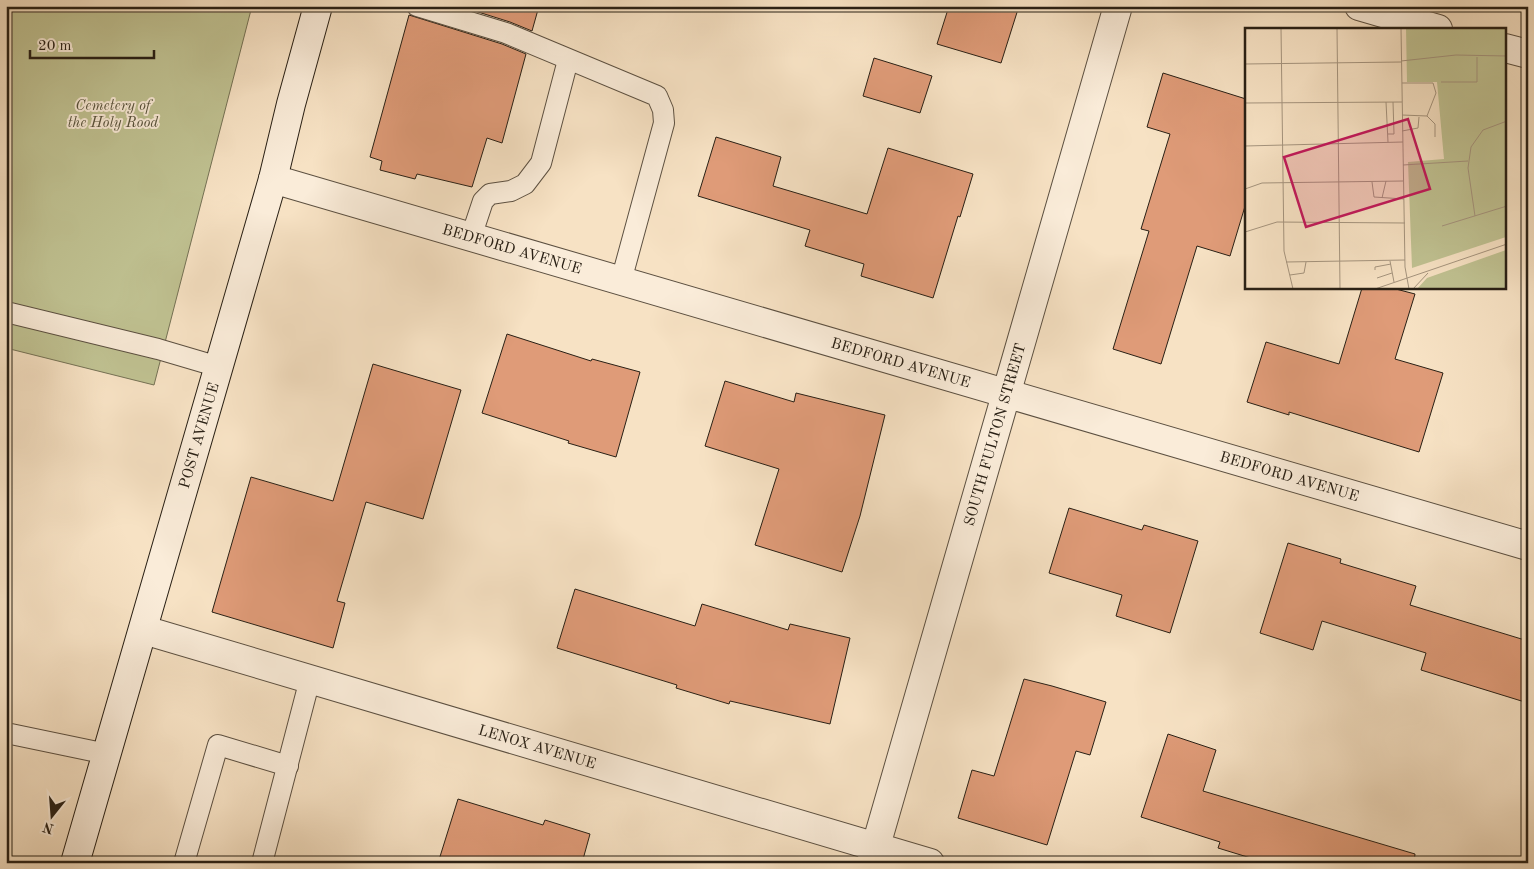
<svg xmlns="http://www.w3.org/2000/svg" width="1534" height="869" viewBox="0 0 1534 869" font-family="'Old Standard TT',serif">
<rect width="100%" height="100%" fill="#f7e2c4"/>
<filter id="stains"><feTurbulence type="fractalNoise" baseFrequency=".004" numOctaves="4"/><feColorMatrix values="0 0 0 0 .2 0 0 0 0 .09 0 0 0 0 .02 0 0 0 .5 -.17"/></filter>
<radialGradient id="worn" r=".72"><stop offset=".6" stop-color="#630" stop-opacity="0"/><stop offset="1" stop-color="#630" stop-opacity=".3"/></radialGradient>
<path fill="#c0c292" stroke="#747154" d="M 6,6 L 252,6 L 154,385 L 6,348 Z"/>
<g fill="#df9b78" stroke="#292015">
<path d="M 459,6 L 539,6 L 532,31 L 510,22 Z"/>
<path d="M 949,6 L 1019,6 L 1001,63 L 937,44 Z"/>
<path d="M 409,15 L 502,44 L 526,54 L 502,143 L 487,138 L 472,187 L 417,174 L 415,179 L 380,170 L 382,161 L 370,157 Z"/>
<path d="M 874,58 L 932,76 L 920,113 L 863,96 Z"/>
<path d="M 1163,73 L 1246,99 L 1246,203 L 1230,256 L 1197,246 L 1161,364 L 1113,349 L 1149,231 L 1141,229 L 1170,134 L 1147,127 Z"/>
<path d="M 716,137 L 781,157 L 773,186 L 867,214 L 888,148 L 973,174 L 960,217 L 958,216 L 933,298 L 861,276 L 864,264 L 805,246 L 810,230 L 698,196 Z"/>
<path d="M 1362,288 L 1392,288 L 1415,294 L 1395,359 L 1443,373 L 1419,452 L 1289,412 L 1289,415 L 1247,402 L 1266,342 L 1339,364 Z"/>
<path d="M 507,334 L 591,361 L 592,359 L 640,372 L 616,457 L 568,443 L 569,441 L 482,413 Z"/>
<path d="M 373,364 L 461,390 L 423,519 L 366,502 L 337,601 L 345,603 L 333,648 L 212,612 L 251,477 L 333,501 Z"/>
<path d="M 725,381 L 794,402 L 796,393 L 885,415 L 860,516 L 842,572 L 755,545 L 779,469 L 705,446 Z"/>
<path d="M 1069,508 L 1142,530 L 1144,525 L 1198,541 L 1170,633 L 1116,616 L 1122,595 L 1049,573 Z"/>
<path d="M 1288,543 L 1341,559 L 1340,563 L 1416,586 L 1410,605 L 1528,641 L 1528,703 L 1421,670 L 1426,653 L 1322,621 L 1313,650 L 1260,633 Z"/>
<path d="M 575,589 L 695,626 L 702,604 L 788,630 L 790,624 L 850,638 L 830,724 L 730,701 L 729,704 L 676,688 L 677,685 L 557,648 Z"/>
<path d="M 1024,679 L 1052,686 L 1106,702 L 1090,755 L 1076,751 L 1047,845 L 958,818 L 972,770 L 994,776 Z"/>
<path d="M 1168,734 L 1216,750 L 1203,791 L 1415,854 L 1414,863 L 1267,863 L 1218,848 L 1220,842 L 1141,817 Z"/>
<path d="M 458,799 L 543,825 L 545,820 L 590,834 L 582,863 L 438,863 Z"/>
</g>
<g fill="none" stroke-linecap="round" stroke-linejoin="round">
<defs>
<g id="lane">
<path d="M 417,6 L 506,33 L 657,96 L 663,110 L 664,123 L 621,281"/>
<path d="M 471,237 L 483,201 L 490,194 L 511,191 L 525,184 L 541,163 L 568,60"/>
<path d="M 6,312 L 158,349 L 219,367"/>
<path d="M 6,733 L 107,754"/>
<path d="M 184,863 L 218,745 L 288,766"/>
<path d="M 262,863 L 310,679"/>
</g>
<g id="street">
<path d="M 1359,6 L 1438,29"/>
<path d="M 1505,48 L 1528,54"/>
<path id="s1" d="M 273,179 L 1528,546"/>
<path id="s2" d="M 144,630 L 930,863"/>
<path id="s3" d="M 871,863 L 1118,6"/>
</g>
<g id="secondary">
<path id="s4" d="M 75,863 L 273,179 L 291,104 L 318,6"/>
</g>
</defs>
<use href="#lane" stroke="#5c5041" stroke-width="22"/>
<use href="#street" stroke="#5c5041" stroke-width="30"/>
<use href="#secondary" stroke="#292015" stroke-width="30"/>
<use href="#lane" stroke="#faecd9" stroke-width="20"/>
<use href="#street" stroke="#faecd9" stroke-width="28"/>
<use href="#secondary" stroke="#faecd9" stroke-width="28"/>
</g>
<g text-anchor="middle" stroke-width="4" stroke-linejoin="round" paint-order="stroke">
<g font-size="15" font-style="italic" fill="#56513a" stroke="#faecd9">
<text x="113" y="110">Cemetery of<tspan x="113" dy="17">the Holy Rood</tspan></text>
</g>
<g font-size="15" fill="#292015" stroke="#faecd9">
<text dy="5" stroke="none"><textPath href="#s1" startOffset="249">BEDFORD AVENUE</textPath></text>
<text dy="5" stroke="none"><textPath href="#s1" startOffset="654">BEDFORD AVENUE</textPath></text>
<text dy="5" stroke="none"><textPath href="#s3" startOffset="446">SOUTH FULTON STREET</textPath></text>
<text dy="5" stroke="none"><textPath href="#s4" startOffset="445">POST AVENUE</textPath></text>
<text dy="5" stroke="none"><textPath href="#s1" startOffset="1059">BEDFORD AVENUE</textPath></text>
<text dy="5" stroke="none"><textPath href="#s2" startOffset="410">LENOX AVENUE</textPath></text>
</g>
</g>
<g transform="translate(1245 28)">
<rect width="261" height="261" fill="#f7e2c4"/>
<path d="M 161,0 L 262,0 L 261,209 L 167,240 L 163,134 L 199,131 L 192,54 L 162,54 ZM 261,222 L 261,261 L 172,261 L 182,250 Z" fill="#c0c292"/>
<path fill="none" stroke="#a5947e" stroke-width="1" d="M 36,0 L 39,223 L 48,261M 92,0 L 95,261M 156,0 L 160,239 L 164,261M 156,33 L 211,27 L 262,28M 0,36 L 156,34M 196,54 L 232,54 L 232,29M 157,55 L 188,55 L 191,65 L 182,88 L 157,87M 141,74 L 143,114M 0,75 L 157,74M 182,88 L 190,96 L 190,109M 157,103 L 173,100 L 174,89M 143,106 L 149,106 L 148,74M 0,118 L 158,114M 158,137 L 223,133M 127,154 L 129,169 L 159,171M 0,161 L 17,155 L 158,153M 137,170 L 141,153M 230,188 L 223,140 L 226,119 L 238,102 L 262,93M 197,198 L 262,178M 0,204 L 32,194 L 160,195M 145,233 L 149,254M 41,234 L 160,232M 130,242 L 130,239 L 146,236M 45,247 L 59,245 L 61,234M 132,250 L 147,245M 130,261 L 262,216M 168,261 L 183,245"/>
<path fill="#c2185b" fill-opacity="0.15" stroke="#c2185b" stroke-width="2.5" d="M 163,91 L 185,161 L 61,199 L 39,129 Z"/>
<rect width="261" height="261" fill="none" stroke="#292015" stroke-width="2.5"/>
</g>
<rect width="1534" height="869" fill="none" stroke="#f7e2c4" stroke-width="25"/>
<rect x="8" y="8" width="1519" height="854" fill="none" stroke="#292015" stroke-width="2.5"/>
<rect x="12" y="12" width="1509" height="844" fill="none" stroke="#292015"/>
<g transform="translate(52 816) rotate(197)" stroke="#faecd9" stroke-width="4" paint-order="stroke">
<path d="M0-4L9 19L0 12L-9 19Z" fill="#292015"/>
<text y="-8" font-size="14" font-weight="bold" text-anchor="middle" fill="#292015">N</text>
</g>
<path d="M30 50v8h124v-8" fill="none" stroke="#292015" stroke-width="2.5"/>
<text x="38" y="50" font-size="15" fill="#292015" stroke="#faecd9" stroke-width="4" paint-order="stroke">20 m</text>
<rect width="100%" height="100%" filter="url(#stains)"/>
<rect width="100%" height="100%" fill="url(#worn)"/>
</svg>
